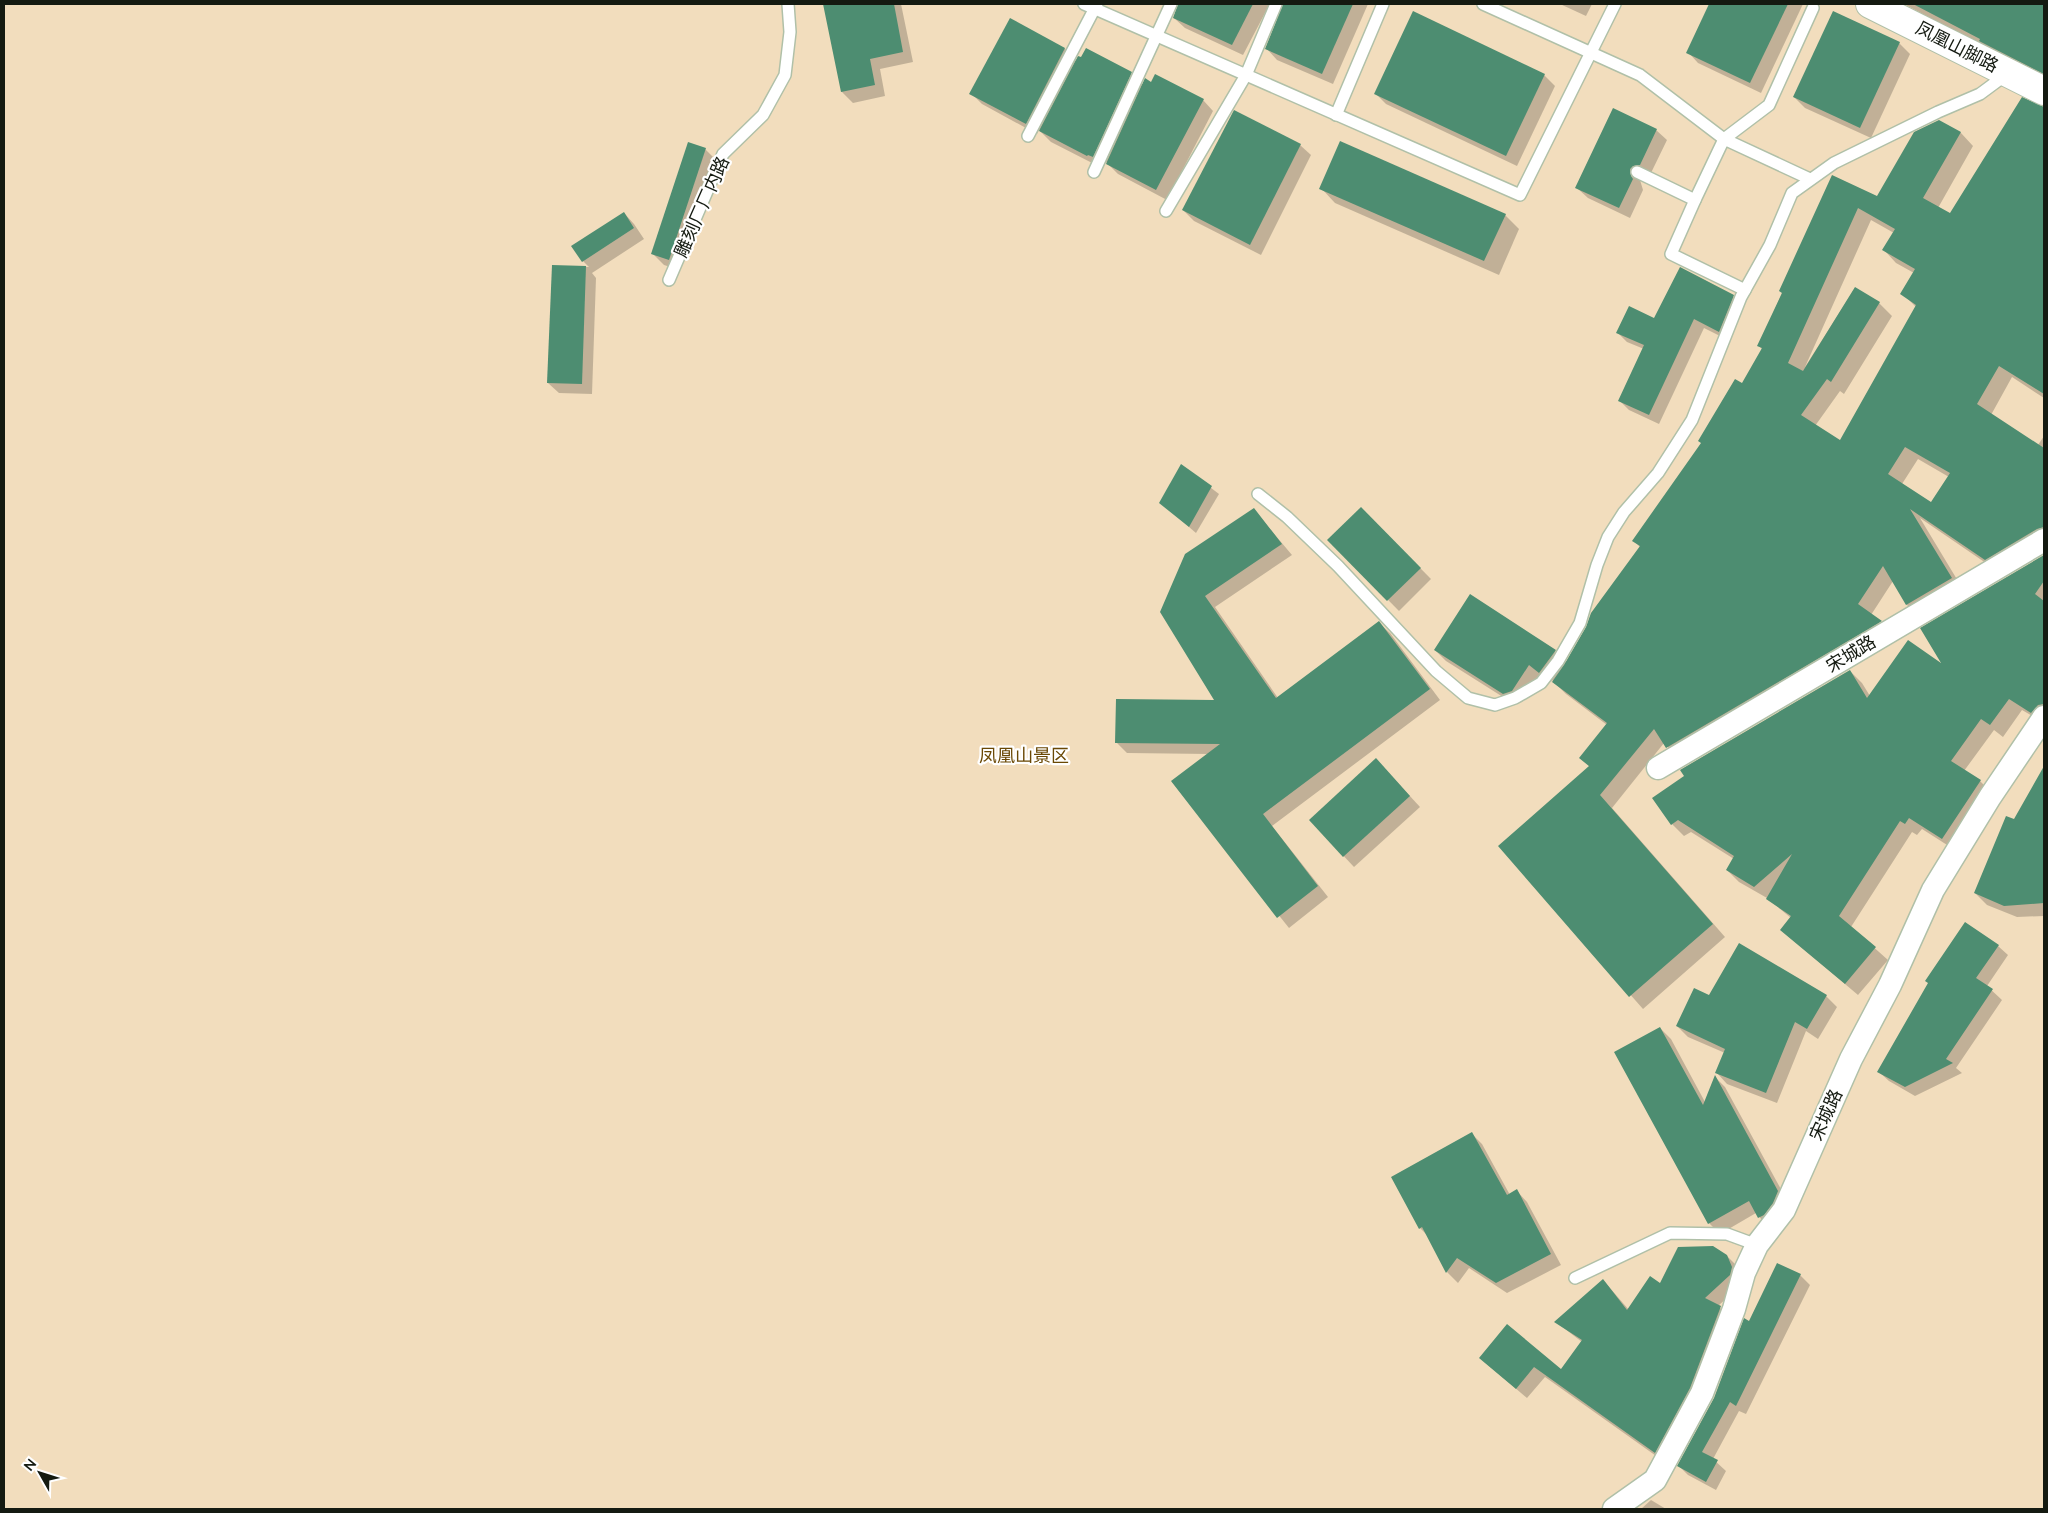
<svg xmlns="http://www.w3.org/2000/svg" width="2048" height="1513" viewBox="0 0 2048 1513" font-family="Mulish,'Noto Sans SC',sans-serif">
<rect width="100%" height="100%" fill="#e8f9e0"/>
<rect fill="#f2ddbd" x="4" y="4" width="2040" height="1505"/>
<g fill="#0003" fill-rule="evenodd">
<path d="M 824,4 L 901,4 L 913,62 L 880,69 L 885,96 L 853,103 L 842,92 Z"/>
<path d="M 1180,4 L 1368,4 L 1333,84 L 1277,60 L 1267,49 L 1279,20 L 1265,13 L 1243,55 L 1185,28 L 1174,18 Z"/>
<path d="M 1560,4 L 1592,4 L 1586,16 Z"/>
<path d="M 1711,4 L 1803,4 L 1761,93 L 1698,63 L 1688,52 Z"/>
<path d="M 1904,4 L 2044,4 L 2044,79 Z"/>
<path d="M 1011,20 L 1065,49 L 1077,62 L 1131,73 L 1143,85 L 1203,100 L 1213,111 L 1167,200 L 1118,174 L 1106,162 L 1103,167 L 1099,164 L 1098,166 L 1051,142 L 1039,130 L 1037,134 L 982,104 L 971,93 Z"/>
<path d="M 1899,43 L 1910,54 L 1871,138 L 1805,108 L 1794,97 Z"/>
<path d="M 1544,75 L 1555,86 L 1517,166 L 1386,104 L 1375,93 Z"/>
<path d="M 2022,99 L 2044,108 L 2044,398 L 2012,377 L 1991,415 L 2038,445 L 2044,436 L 2044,545 L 1999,572 L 1920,518 L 1964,591 L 1920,617 L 1907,605 L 1893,581 L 1871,615 L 1893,634 L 1680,760 L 1664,743 L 1612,808 L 1725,937 L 1643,1009 L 1499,846 L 1590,767 L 1580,758 L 1607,725 L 1566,694 L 1552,680 L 1551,682 L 1540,675 L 1522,702 L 1514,704 L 1446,661 L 1435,650 L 1555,651 L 1567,663 L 1641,548 L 1634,541 L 1742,385 L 1763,350 L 1759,346 L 1832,177 L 1878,197 L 1939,121 L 1961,133 L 1973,146 L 1938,208 L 1950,215 ZM 1871,220 L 1894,233 L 1884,250 L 1896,263 L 1914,273 L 1902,293 L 1916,307 L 1840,442 L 1815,426 L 1840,391 L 1844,394 L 1892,316 L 1879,303 L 1855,288 L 1805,367 ZM 1918,459 L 1949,477 L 1932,504 L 1902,484 Z"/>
<path d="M 1656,130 L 1667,140 L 1650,175 L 1644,176 L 1640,180 L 1643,190 L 1630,218 L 1588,198 L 1577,188 Z"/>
<path d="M 1300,145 L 1311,155 L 1261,255 L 1194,221 L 1183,210 Z"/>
<path d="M 705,149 L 716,160 L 680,270 L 664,265 L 653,254 Z"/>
<path d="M 1321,188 L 1505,215 L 1519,229 L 1499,275 L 1335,203 Z"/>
<path d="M 624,213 L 634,224 L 644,239 L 592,273 L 596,278 L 592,394 L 559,393 L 548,383 L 553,266 L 589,267 L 583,261 Z"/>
<path d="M 1733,296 L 1742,305 L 1728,340 L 1704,328 L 1659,424 L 1629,410 L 1620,401 L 1644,349 L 1627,342 L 1618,333 Z"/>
<path d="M 1181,465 L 1219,494 L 1196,533 L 1161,503 Z"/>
<path d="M 1361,508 L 1431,579 L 1399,611 L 1329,540 Z"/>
<path d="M 1254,510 L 1292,555 L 1215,607 L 1278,698 L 1379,623 L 1390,633 L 1440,700 L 1272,826 L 1328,897 L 1289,928 L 1172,782 L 1209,754 L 1127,753 L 1117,743 L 1216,701 L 1162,612 Z"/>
<path d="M 2044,557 L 2044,723 L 2022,710 L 2003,737 L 1994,730 L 1964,771 L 1980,781 L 1992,793 L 1955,850 L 1922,829 L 1917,835 L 1912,832 L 1851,927 L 1888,960 L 1858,995 L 1781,930 L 1791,918 L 1767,898 L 1739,882 L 1727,870 L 1734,859 L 1691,832 L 1684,836 L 1672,824 L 1850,671 L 1862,683 L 1870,696 L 1945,668 L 1922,629 Z"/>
<path d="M 2044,768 L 2044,916 L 2017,917 L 1987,905 L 1975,893 Z"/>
<path d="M 1386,770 L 1420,807 L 1354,867 L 1310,820 Z"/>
<path d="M 1740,945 L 1826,996 L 1837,1007 L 1818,1039 L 1806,1031 L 1777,1103 L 1727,1084 L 1717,1073 L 1725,1053 L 1688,1037 L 1677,1026 L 1709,996 Z"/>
<path d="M 1998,946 L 2008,955 L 1987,986 L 2002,1000 L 1956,1068 L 1962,1073 L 1915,1096 L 1889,1081 L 1879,1072 Z"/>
<path d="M 1660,1028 L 1671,1039 L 1705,1102 L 1715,1077 L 1725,1087 L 1788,1202 L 1769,1228 L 1756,1213 L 1720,1234 L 1709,1223 Z"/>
<path d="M 1472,1134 L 1482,1144 L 1510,1195 L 1517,1191 L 1527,1202 L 1561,1265 L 1507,1293 L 1469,1268 L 1458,1283 L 1447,1272 L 1429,1237 L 1420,1228 Z"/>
<path d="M 1727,1256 L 1738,1267 L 1740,1286 L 1718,1306 L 1731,1318 L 1666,1463 L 1545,1377 L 1527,1398 L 1480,1358 L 1562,1370 L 1582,1342 L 1556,1322 L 1603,1280 L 1629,1310 L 1660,1285 Z"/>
<path d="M 1800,1275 L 1810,1285 L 1746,1414 L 1739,1411 L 1713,1459 L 1726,1471 L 1716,1490 L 1688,1475 L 1679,1466 L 1715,1398 L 1749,1322 Z"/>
<path d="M 1651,1500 L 1666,1509 L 1641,1509 Z"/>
</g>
<g fill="#4d8d71" fill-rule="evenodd">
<path d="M 823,4 L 894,4 L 903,52 L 870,59 L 875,85 L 841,92 Z"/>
<path d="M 1178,4 L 1253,4 L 1232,45 L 1173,18 Z"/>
<path d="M 1283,4 L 1353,4 L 1322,74 L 1265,49 Z"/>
<path d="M 1709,4 L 1788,4 L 1750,83 L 1686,53 Z"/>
<path d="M 1913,4 L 2044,4 L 2044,74 L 1979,41 L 1980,39 Z"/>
<path d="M 1413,11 L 1545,74 L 1506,156 L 1374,94 Z"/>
<path d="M 1833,11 L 1900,42 L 1860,128 L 1793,97 Z"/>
<path d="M 1010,18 L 1065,48 L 1026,124 L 969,94 Z"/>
<path d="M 1086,48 L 1132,72 L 1093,157 L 1088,155 L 1087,156 L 1039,131 L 1078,56 L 1081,57 Z"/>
<path d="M 1155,74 L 1204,99 L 1156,190 L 1106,164 L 1145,78 L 1151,82 Z"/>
<path d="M 2022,97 L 2044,107 L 2044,394 L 1999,366 L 1977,404 L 2044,448 L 2044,527 L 2037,529 L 1985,560 L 1910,509 L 1952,578 L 1906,605 L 1883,566 L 1858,604 L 1882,621 L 1666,748 L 1654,729 L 1600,795 L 1713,924 L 1629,997 L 1498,846 L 1589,766 L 1579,758 L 1607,723 L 1552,682 L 1564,665 L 1586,627 L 1591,613 L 1640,546 L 1632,541 L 1701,443 L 1698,441 L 1735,379 L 1742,383 L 1762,348 L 1757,346 L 1782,293 L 1779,291 L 1832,175 L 1877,196 L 1914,132 L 1939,120 L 1961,132 L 1923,198 L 1950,213 ZM 1858,208 L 1895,229 L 1882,250 L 1915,269 L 1900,294 L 1916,305 L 1840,440 L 1801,415 L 1827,379 L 1831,382 L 1880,302 L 1855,287 L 1803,371 L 1788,363 ZM 1905,447 L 1950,473 L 1931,502 L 1888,474 Z"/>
<path d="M 1613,108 L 1657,129 L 1640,165 L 1633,166 L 1630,169 L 1631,176 L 1633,179 L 1619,208 L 1575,188 Z"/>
<path d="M 1234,110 L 1301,144 L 1250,245 L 1182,210 Z"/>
<path d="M 1340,141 L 1506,214 L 1484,261 L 1319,189 Z"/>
<path d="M 688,142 L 706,148 L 669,260 L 651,254 Z"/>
<path d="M 624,212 L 634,228 L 582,262 L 571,246 Z"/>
<path d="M 552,265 L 586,266 L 582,384 L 547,383 Z"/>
<path d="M 1680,267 L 1734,295 L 1719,332 L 1694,319 L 1649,415 L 1618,401 L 1644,345 L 1616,333 L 1629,306 L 1654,318 Z"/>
<path d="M 1181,464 L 1212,486 L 1189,527 L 1159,503 Z"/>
<path d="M 1361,507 L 1421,568 L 1387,601 L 1327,540 Z"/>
<path d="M 1254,508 L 1282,544 L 1205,596 L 1276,698 L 1379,621 L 1430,689 L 1263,814 L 1318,886 L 1277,918 L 1171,781 L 1220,744 L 1115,743 L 1116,699 L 1214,700 L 1160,612 L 1185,554 Z"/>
<path d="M 2044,555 L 2044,581 L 2035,594 L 2044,601 L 2044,704 L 2038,705 L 2031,713 L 2009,699 L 1990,725 L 1981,719 L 1951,761 L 1981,780 L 1942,839 L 1909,818 L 1905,824 L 1900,821 L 1839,916 L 1876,947 L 1845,984 L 1780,930 L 1791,916 L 1766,899 L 1792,854 L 1754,887 L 1726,870 L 1734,856 L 1678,820 L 1671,825 L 1652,798 L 1684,776 L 1680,770 L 1850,670 L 1867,698 L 1908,640 L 1941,663 L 1920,628 Z"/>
<path d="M 1470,594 L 1556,650 L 1539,673 L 1529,665 L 1512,691 L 1503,694 L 1434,650 Z"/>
<path d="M 1376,758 L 1410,796 L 1343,857 L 1309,820 Z"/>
<path d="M 2044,766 L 2044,903 L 2004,906 L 1974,893 L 2006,816 L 2014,819 Z"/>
<path d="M 1965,922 L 1999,945 L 1976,978 L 1993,989 L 1946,1059 L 1953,1063 L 1905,1087 L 1877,1072 L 1928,983 L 1925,981 Z"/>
<path d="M 1739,943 L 1827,995 L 1807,1029 L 1795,1022 L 1766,1093 L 1715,1073 L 1725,1049 L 1676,1026 L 1694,988 L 1709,995 Z"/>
<path d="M 1660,1027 L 1703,1105 L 1715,1075 L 1778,1191 L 1773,1203 L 1764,1215 L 1758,1218 L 1749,1201 L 1708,1224 L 1614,1052 Z"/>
<path d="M 1472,1132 L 1507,1195 L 1517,1189 L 1551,1254 L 1496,1283 L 1457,1258 L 1446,1273 L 1422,1227 L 1419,1229 L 1391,1177 Z"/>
<path d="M 1713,1246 L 1727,1255 L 1732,1267 L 1730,1275 L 1705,1298 L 1721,1306 L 1690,1388 L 1655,1453 L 1534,1367 L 1516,1389 L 1479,1358 L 1507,1324 L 1561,1369 L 1582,1340 L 1554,1322 L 1603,1279 L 1627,1310 L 1650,1276 L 1660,1283 L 1678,1247 Z"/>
<path d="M 1777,1263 L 1801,1274 L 1736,1406 L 1730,1402 L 1702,1452 L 1718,1460 L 1706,1482 L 1677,1466 L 1714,1398 L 1744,1318 L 1749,1321 Z"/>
</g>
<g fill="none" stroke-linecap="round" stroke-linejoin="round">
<defs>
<g id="lane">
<path d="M 1084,4 L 1520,195 L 1615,4"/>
<path d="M 1483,4 L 1640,75 L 1724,139 L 1769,105 L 1813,8"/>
<path d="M 1336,115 L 1383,4"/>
<path d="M 1028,136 L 1097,4"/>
<path d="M 1094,172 L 1171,4"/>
<path d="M 1637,172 L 1695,200 L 1671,254 L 1745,290"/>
<path d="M 1695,200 L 1724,139 L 1810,179"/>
<path d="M 1166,211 L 1246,75 L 1276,4"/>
<path d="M 669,280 L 723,154 L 763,115 L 785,75 L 790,32 L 788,4"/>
<path d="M 1258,494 L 1287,517 L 1338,566 L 1436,671 L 1468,698 L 1495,705 L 1515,698 L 1541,683 L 1558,661 L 1580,623 L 1597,565 L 1608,537 L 1624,512 L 1658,473 L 1692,420 L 1741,297 L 1770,245 L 1792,193 L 1834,163 L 1938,112 L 1980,94 L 2007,74"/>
<path d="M 1575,1278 L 1670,1233 L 1727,1234 L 1757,1245"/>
</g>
<g id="street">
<path d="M 1658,768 L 2044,540"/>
<path d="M 1614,1509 L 1655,1480 L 1702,1393 L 1734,1309 L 1744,1273 L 1757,1245 L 1784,1210 L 1851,1059 L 1890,985 L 1933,890 L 1990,797 L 2044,717"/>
</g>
<path id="secondary" d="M 1870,4 L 2044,91"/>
</defs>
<use href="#lane" stroke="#b0c0a8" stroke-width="14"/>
<use href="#street" stroke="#b0c0a8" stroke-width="25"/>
<use href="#secondary" stroke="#b0c0a8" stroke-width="30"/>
<use href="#lane" stroke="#fff" stroke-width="11"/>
<use href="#street" stroke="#fff" stroke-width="22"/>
<use href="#secondary" stroke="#fff" stroke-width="28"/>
</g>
<g text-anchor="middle" stroke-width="4.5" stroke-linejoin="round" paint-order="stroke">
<g font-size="18" fill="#141a11" stroke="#fff">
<text transform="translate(1957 47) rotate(27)" y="6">凤凰山脚路</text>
<text transform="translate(702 207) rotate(-66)" y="6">雕刻厂厂内路</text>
<text transform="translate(1851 654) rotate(-31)" y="6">宋城路</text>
<text transform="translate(1826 1115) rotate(-66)" y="6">宋城路</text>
</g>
<g font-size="18" fill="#6a4804" stroke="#fff">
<text x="1024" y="762">凤凰山景区</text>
</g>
</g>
<rect width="2048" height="1513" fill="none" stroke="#141a11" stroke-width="10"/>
<g transform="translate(40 1473) rotate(309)" stroke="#ffffff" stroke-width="4" paint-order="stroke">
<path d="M0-4L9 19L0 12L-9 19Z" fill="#141a11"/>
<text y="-8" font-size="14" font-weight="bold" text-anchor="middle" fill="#141a11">N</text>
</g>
</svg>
